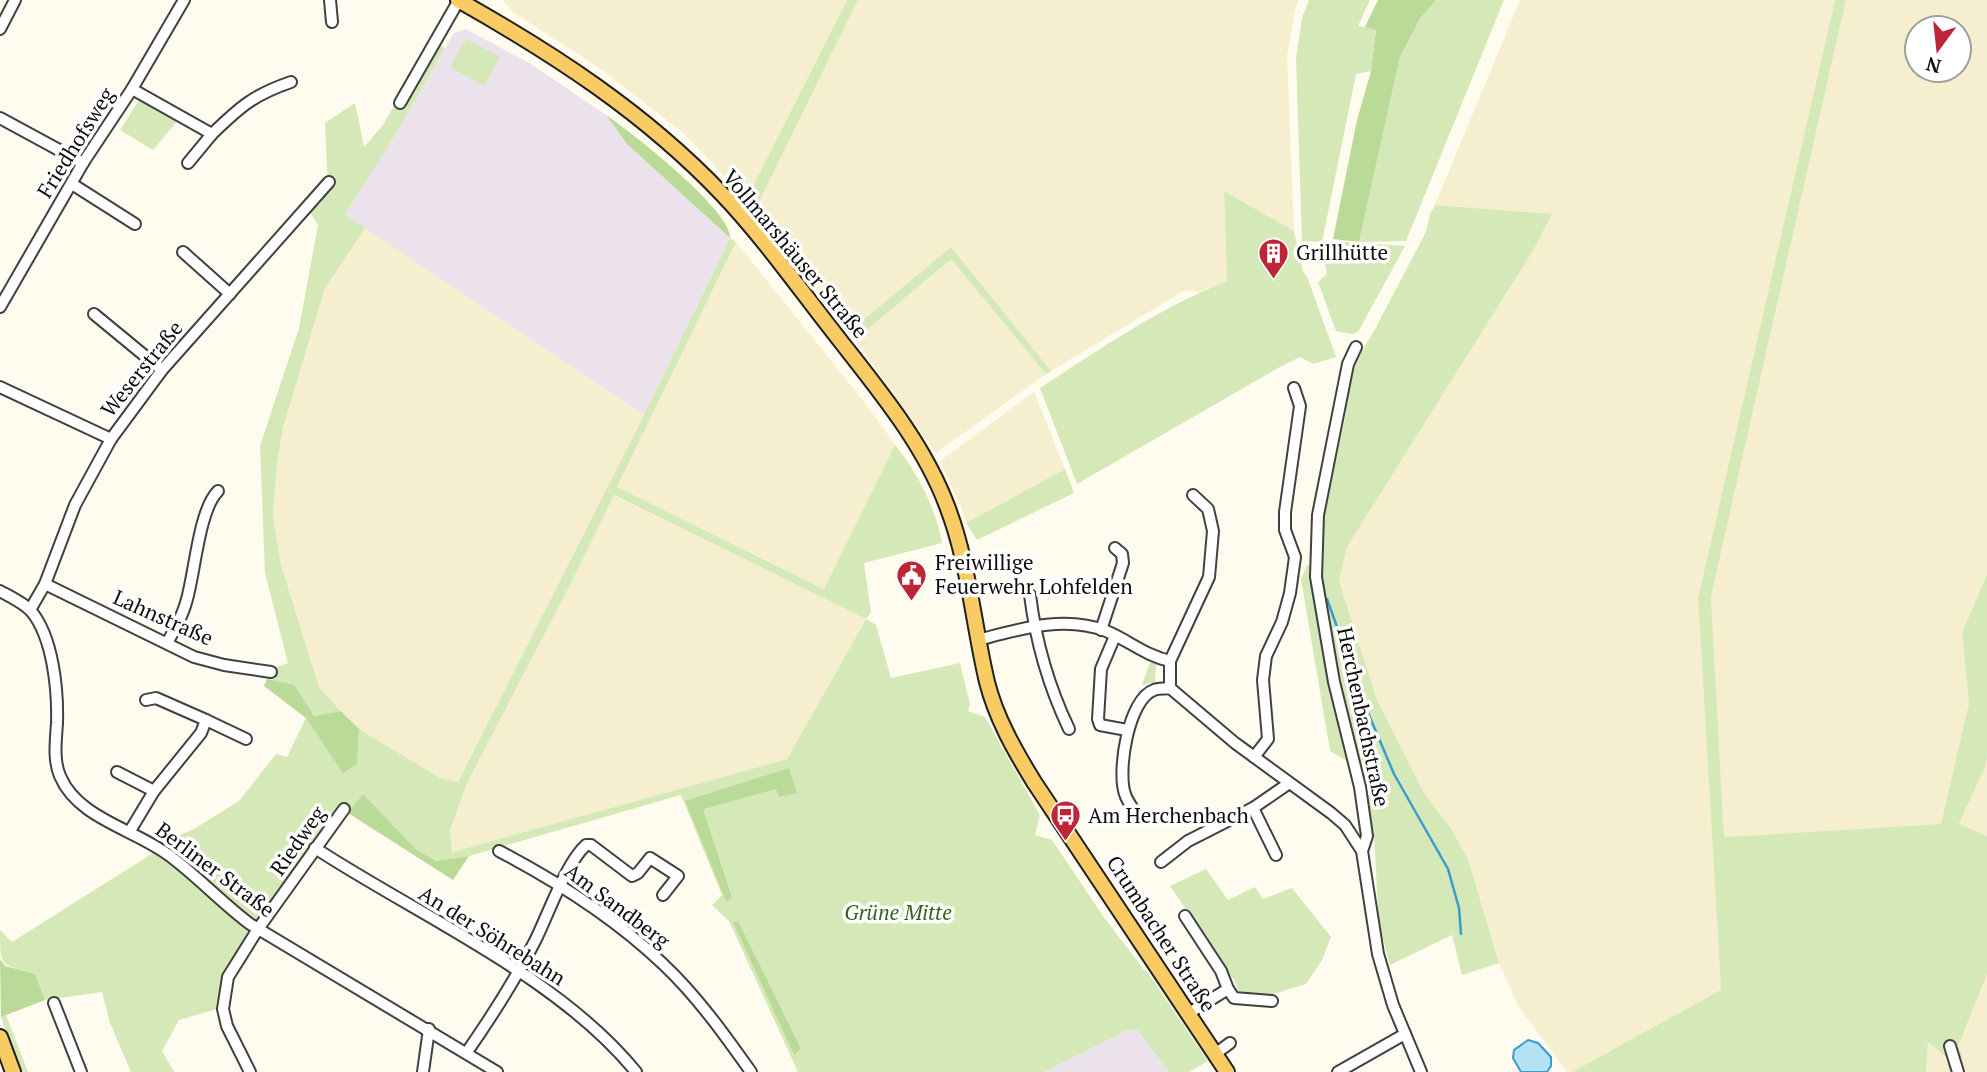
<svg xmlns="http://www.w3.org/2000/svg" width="1987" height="1072" viewBox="0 0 1987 1072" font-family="'PT Serif',serif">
<rect width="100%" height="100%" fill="#fffbee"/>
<g fill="#ebe2ec">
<path d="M 466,29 L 531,64 L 606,115 L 627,144 L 730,238 L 644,415 L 344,215 L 394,137 L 454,33 Z"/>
<path d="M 1137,1030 L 1169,1072 L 1044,1072 L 1126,1031 Z"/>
</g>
<g fill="#f5efcf" fill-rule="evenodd">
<path d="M 503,0 L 847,0 L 746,200 L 686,135 L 602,70 L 513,12 Z"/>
<path d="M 858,0 L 1299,0 L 1295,10 L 1287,56 L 1294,231 L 1224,192 L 1227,281 L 1198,292 L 1185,290 L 1051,371 L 951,248 L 849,332 L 754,212 Z"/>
<path d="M 1520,0 L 1835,0 L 1698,598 L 1721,991 L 1572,1072 L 1567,1072 L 1519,1007 L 1499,963 L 1468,859 L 1452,830 L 1424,793 L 1377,700 L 1339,581 L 1347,547 L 1534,249 L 1552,214 L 1435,205 Z"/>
<path d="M 1846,0 L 1987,0 L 1987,574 L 1962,633 L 1969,703 L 1941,824 L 1724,837 L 1711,598 ZM 1917,28 L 1959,28 L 1959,70 L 1917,70 Z"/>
<path d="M 365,228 L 644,415 L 458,782 L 440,778 L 359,729 L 319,687 L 281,565 L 273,516 L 277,463 L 283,428 L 325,288 Z"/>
<path d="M 736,242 L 868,407 L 895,445 L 825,589 L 617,487 Z"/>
<path d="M 951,259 L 1046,374 L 936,453 L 855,340 Z"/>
<path d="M 1034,392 L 1065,469 L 966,523 L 962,509 L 940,461 Z"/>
<path d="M 613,495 L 866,619 L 787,759 L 452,852 L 450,830 L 467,783 L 568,589 Z"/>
<path d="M 1987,755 L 1987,836 L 1959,825 L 1986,765 Z"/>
<path d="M 1987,974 L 1987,1072 L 1926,1072 L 1928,1041 L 1951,1060 Z"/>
</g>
<g fill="#d5e9b8" fill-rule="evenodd">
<path d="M 847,0 L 858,0 L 754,212 L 746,200 Z"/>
<path d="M 1309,0 L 1370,0 L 1358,26 L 1376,29 L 1371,71 L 1356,74 L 1322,242 L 1302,241 L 1296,58 L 1302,18 Z"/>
<path d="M 1436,0 L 1504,0 L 1406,241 L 1359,242 L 1400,57 L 1421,17 Z"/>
<path d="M 1835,0 L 1846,0 L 1711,597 L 1724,837 L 1941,824 L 1969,703 L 1962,633 L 1987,574 L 1987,755 L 1986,765 L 1959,824 L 1987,836 L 1987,974 L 1958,1046 L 1963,1057 L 1951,1061 L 1928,1042 L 1926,1072 L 1572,1072 L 1721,990 L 1698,598 Z"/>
<path d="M 433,39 L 445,48 L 394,137 L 345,214 L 365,228 L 325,288 L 283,428 L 277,463 L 273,516 L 281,565 L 319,687 L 341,711 L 314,716 L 294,686 L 267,679 L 271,669 L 288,663 L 265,573 L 260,446 L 299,328 L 318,225 L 310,212 L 328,190 L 325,123 L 355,103 L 364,147 L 383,125 Z"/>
<path d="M 466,39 L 500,57 L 484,86 L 450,67 Z"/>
<path d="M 140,99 L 178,120 L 153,150 L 120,130 Z"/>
<path d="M 1224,191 L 1294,231 L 1303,271 L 1308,279 L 1336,357 L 1313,364 L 1300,357 L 1280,367 L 1077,484 L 1040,388 C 1100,349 1161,307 1227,281 Z"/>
<path d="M 1435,205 L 1552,214 L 1534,249 L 1347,547 L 1339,581 L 1377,700 L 1424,793 L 1452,830 L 1468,859 L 1499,963 L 1462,975 L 1452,935 L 1390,965 L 1379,925 L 1374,837 L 1359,768 L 1330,751 L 1301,579 L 1307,565 L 1321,568 L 1321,531 L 1345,418 L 1352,368 L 1375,329 L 1426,232 L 1430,214 Z"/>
<path d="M 730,238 L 736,242 L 617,487 L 824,589 L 895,445 C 917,471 936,509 942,543 L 864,563 L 871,612 L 866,619 L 876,625 L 891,678 L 960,663 L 970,704 L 968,711 L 985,717 L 1040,815 L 1035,835 L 1052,840 L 1103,916 L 1144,970 L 1147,971 L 1208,1061 L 1189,1072 L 1169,1072 L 1137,1030 L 1126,1031 L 1044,1072 L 798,1072 L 729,921 L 712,905 L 722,895 L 681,795 L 469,856 L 436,861 L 417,850 L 363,794 L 222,982 L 217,1009 L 179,1020 L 162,1051 L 174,1072 L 131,1072 L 110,1023 L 102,992 L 45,1000 L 35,974 C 0,964 0,968 0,930 L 12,942 L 150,855 L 171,839 L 194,829 L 239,801 L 276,754 L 287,757 L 306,718 L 343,772 L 357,763 L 359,729 L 440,778 L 458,782 L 644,415 ZM 614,495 L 866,619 L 787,759 L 452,852 L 450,830 L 467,783 L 568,589 Z"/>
<path d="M 1331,241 L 1405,246 L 1358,332 L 1352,334 L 1336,331 L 1318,282 L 1327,274 L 1324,260 Z"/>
<path d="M 951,247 L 1051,371 L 1046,374 L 951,259 L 855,340 L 849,332 Z"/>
<path d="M 1065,469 L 1074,493 L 977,540 L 966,523 Z"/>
<path d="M 1150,662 L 1156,664 L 1155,682 L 1142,685 Z"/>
<path d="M 1206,869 L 1228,900 L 1255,887 L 1263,899 L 1292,888 L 1331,937 L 1322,960 L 1306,984 L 1267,996 L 1239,993 L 1234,980 L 1170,886 Z"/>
<path d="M 6,1015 L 28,1072 L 21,1072 L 1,1017 Z"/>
</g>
<g fill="#bada97">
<path d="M 1378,0 L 1436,0 L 1421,17 L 1400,57 L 1359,242 L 1333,239 L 1357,120 L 1371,71 L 1376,30 L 1365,27 Z"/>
<path d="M 606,115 C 631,132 731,210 730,238 L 627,144 Z"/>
<path d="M 267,679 L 294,685 L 314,716 L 341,711 L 359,729 L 357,764 L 343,773 L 306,718 L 264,686 Z"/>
<path d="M 789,768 L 797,793 L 779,797 L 776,789 L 703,809 L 732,898 L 726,901 L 685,801 Z"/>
<path d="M 363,794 L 417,850 L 436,861 L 469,856 L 453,880 L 348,813 Z"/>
<path d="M 738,921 L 801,1049 L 794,1055 L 733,922 Z"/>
<path d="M 0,959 L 5,966 L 35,974 L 45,1000 L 1,1017 Z"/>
</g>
<path fill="#b3e1f6" stroke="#3a9ccd" stroke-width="2" d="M 1528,1040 L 1538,1043 L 1551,1057 L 1551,1066 L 1547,1072 L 1521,1072 L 1513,1058 L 1514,1050 Z"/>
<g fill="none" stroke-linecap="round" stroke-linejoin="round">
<path stroke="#3a9ccd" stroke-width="2.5" d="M 1327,599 L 1366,708 L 1394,774 L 1448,869 L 1459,908 L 1461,934"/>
<defs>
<g id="minor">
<path d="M 330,0 L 332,22"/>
<path d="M 0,29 L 15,0"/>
<path d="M 132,89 L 212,134 C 240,107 253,95 291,82"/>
<path d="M 400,103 L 459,0"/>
<path d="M 0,118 L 83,163"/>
<path d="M 188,163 L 212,134"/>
<path d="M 72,184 L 135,224"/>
<path d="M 183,252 L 230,294"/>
<path d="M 0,307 L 83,163 L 132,89 L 184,0"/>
<path d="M 94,314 L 162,370"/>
<path d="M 1356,347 L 1348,364 L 1318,515 L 1316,577 L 1334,682 L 1360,787 L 1367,836 L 1362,851 L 1378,954 L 1393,1005 L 1421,1072"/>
<path d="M 0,387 L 111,439"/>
<path d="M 45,584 L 194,657 L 224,665 L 271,672"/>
<path d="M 0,591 C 9,596 24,603 31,611 C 53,637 58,690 57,723 C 56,739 53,760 60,776 C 78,819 135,829 170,856 C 198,877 222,903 250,924 L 497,1072"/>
<path d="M 1030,595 C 1036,643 1048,685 1069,729"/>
<path d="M 30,610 L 45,584 L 75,505 L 111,439 L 162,370 L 329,182"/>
<path d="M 1101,630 L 1123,563 L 1122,554 L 1115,548"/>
<path d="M 1115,636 L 1101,669 L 1098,719 L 1100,725 L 1127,730"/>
<path d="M 978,640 C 1020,629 1064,615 1106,631 C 1128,640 1146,656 1170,661"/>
<path d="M 167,643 C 175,629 183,615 187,599 C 195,571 199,510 218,491"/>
<path d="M 1170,661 L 1170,688 L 1235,743 L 1331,813 L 1345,825 L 1362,851"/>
<path d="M 1170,661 L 1209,577 L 1213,531 L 1208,509 L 1193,495"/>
<path d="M 206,720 L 246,739"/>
<path d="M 1254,757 L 1268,739 L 1263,680 L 1266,656 L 1282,622 L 1290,593 L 1295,557 L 1285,530 L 1285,512 L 1300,406 L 1294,388"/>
<path d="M 117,772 L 154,791"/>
<path d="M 1253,808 L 1276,855"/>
<path d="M 1136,813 C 1132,807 1127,801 1125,794 C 1117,772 1128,699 1154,690 C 1158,688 1165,689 1170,688"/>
<path d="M 130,831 L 154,791 L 201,733 L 206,720 L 156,698 L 146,700"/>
<path d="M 315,848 C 419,916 558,976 636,1072"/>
<path d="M 499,851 C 558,882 615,918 663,964 C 697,996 724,1034 751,1072"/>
<path d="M 1161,862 L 1188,841 L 1253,808 L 1288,784"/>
<path d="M 1185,916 L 1221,971 L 1228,989 L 1189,1013"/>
<path d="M 1228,989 L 1234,998 L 1272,1001"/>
<path d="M 54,1003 L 81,1072"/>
<path d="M 1950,1046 L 1958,1072"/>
<path d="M 467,1052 C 492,1016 515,980 535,941 C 548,915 566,863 586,845 L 591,845 L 632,876 L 638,873 L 650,858 L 678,876 L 663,895"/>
<path d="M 1215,1054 L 1230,1043"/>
<path d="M 250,1072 L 227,1026 L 223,1009 L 228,977 L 258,929 L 344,809"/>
<path d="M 423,1072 L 429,1029"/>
<path d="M 1338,1072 L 1405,1034"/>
</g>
<g id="major">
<path d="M 458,0 C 554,54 645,113 722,194 C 763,237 798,287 835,334 C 877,388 923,442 947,506 C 969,563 973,623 987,682 C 996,718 1015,751 1034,782 L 1227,1072"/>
<path d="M 0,1037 L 13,1072"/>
</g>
</defs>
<use href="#minor" stroke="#414141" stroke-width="14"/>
<use href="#major" stroke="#1f1f1f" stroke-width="18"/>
<use href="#minor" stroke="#fff" stroke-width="10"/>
<use href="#major" stroke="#f9cb65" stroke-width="14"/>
</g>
<defs>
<symbol id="building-pin" viewBox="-11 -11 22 30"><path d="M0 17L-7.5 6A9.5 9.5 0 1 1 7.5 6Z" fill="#be2536" stroke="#fff"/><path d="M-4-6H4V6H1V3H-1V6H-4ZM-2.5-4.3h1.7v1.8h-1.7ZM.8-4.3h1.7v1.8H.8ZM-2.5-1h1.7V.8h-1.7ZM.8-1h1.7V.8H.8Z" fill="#fff"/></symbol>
<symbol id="civic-pin" viewBox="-11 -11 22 30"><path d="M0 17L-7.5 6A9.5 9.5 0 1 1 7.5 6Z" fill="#be2536" stroke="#fff"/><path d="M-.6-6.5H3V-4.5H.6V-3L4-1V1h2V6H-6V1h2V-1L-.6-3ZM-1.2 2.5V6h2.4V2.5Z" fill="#fff"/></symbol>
<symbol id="bus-pin" viewBox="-11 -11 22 30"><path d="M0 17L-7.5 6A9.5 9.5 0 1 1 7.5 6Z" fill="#be2536" stroke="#fff"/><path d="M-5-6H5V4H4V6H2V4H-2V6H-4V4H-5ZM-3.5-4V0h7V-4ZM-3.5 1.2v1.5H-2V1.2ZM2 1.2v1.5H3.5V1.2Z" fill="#fff"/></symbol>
</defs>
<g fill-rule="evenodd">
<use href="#building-pin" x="1256" y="236" width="35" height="47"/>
<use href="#civic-pin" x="894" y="558" width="35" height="47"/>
<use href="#bus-pin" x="1048" y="798" width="35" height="47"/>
</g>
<g text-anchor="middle" stroke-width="7" stroke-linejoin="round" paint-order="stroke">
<g font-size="21" fill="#0e0e0e" stroke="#fff">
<text transform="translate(76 143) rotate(-58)" y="7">Friedhofsweg</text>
<text transform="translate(795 254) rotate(50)" y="7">Vollmarshäuser Straße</text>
<text transform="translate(142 369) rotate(-51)" y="7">Weserstraße</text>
<text transform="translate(163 618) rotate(24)" y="7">Lahnstraße</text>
<text transform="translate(1363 717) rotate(78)" y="7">Herchenbachstraße</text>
<text transform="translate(298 841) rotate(-55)" y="7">Riedweg</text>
<text transform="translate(215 870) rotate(37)" y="7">Berliner Straße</text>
<text transform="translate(617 906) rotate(37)" y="7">Am Sandberg</text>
<text transform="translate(1161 934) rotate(57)" y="7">Crumbacher Straße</text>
<text transform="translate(492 936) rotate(32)" y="7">An der Söhrebahn</text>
</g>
<g font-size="21" fill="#0e0e0e" stroke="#fff" text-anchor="start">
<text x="1296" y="260">Grillhütte</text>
<text x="935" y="570">Freiwillige<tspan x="935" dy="24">Feuerwehr Lohfelden</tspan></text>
<text x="1088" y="823">Am Herchenbach</text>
</g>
<g font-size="21" font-style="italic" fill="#31661e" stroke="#fff">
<text x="898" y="920">Grüne Mitte</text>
</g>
</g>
<g transform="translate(1938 49) rotate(195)"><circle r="33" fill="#ffffff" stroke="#9f9f9f" stroke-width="2"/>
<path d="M0-5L12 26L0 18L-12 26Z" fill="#be2536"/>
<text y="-10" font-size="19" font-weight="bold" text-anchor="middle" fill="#0e0e0e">N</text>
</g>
</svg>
